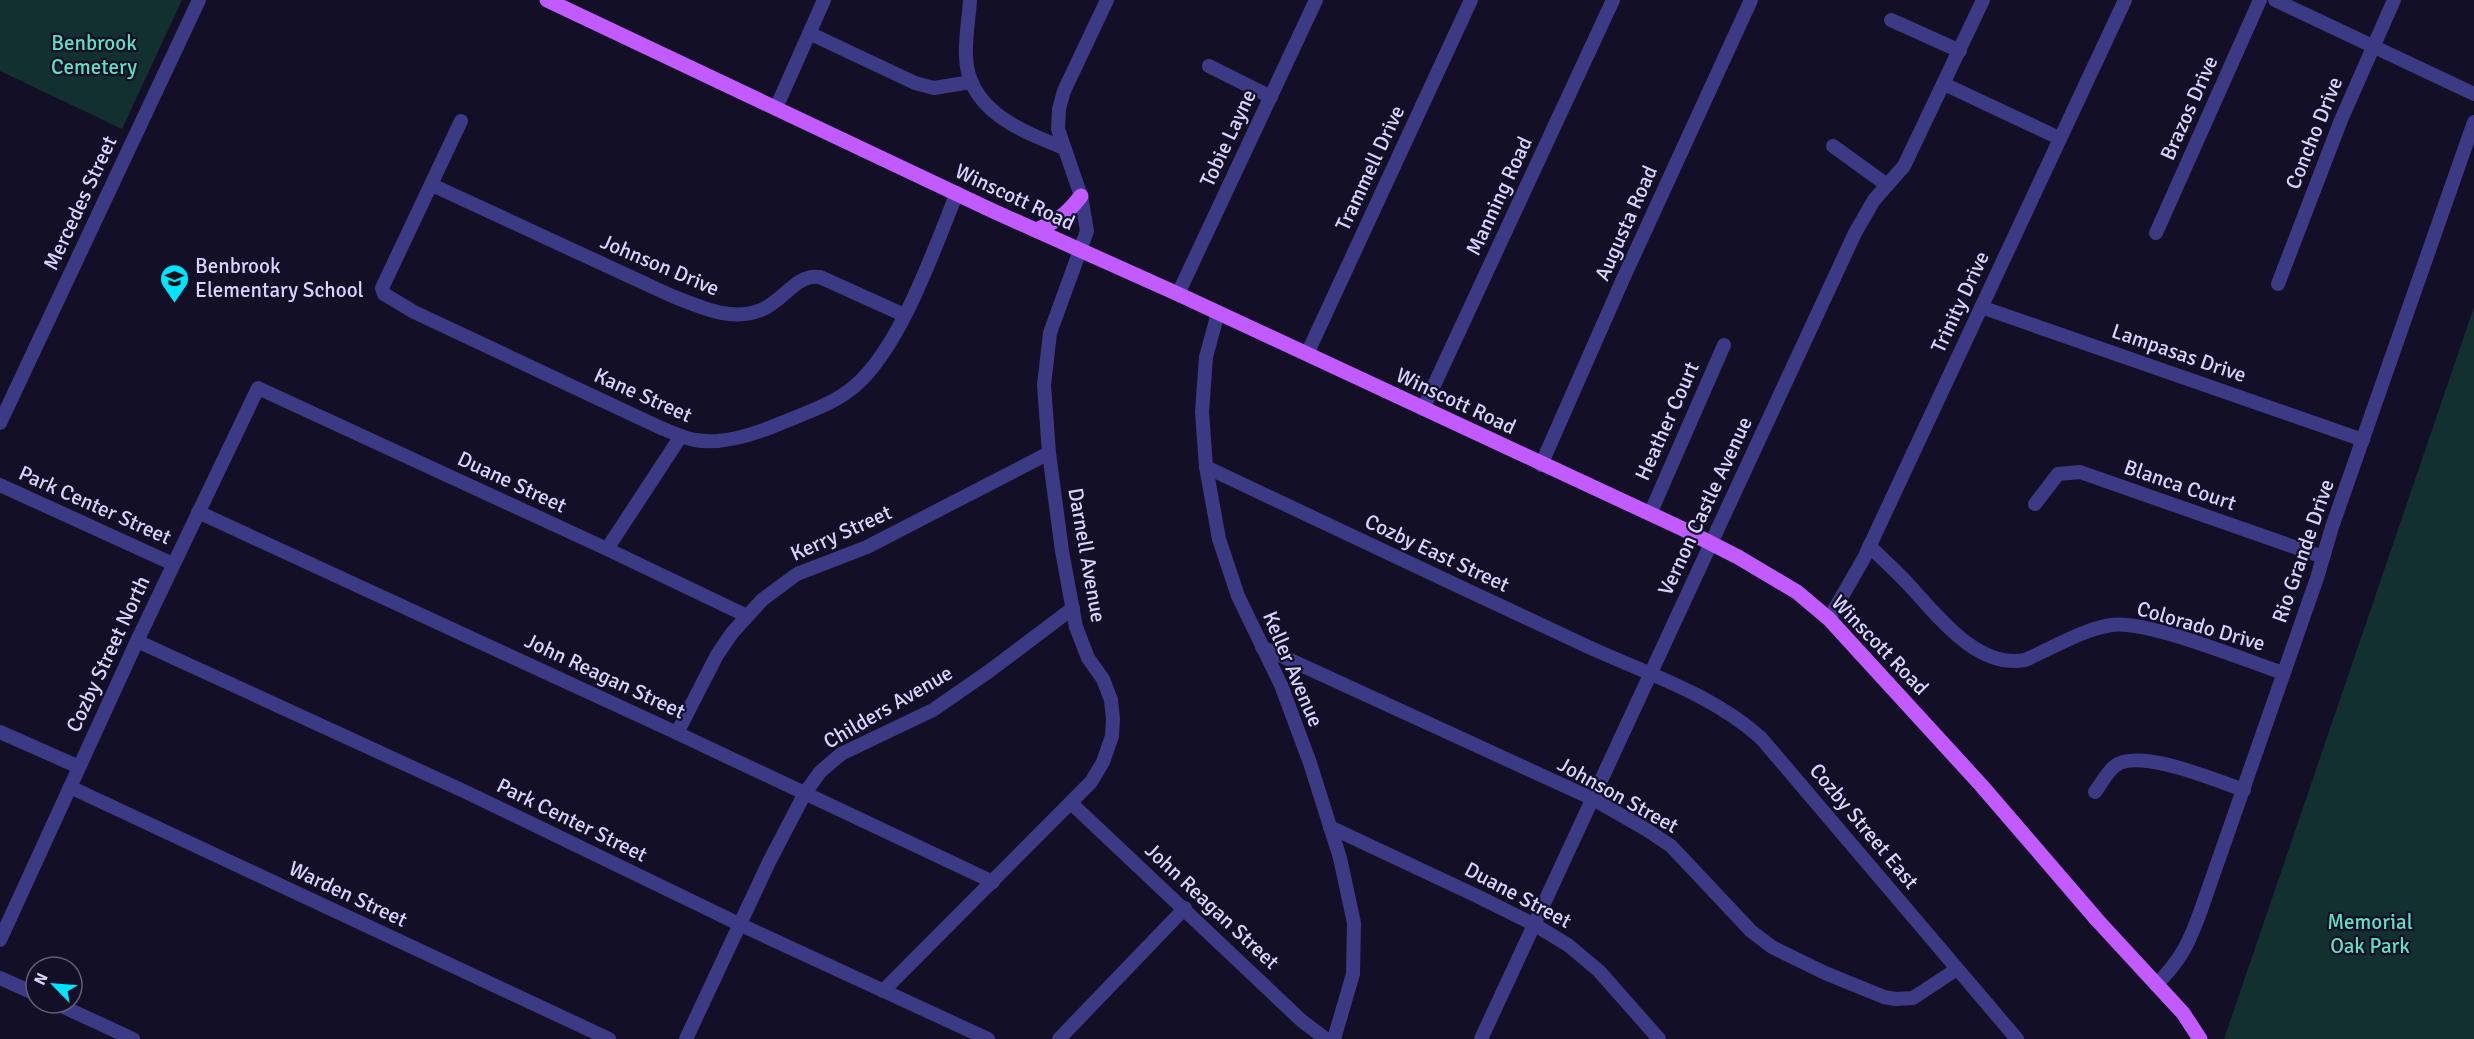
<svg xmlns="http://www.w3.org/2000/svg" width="2474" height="1039" viewBox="0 0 2474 1039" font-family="Signika,sans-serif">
<rect width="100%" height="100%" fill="#130f26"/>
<g fill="#12302f">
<path d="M 0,0 L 182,0 L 122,129 L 0,71 Z"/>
<path d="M 2474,307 L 2474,1039 L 2224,1039 Z"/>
</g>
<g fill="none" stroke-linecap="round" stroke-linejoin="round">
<g stroke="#3d3a85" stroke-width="14">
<path d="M 970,0 C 969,18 965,37 966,56 C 967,110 1021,131 1064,148"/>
<path d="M 2275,0 L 2474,94"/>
<path d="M 1891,20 L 1960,51"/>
<path d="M 809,33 L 915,83 L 934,88 L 971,82"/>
<path d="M 1209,66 L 1271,97"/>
<path d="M 1944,84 L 2059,138"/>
<path d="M 776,108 L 824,0"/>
<path d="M 461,121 L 382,288 L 384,294 L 414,312 L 661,428 C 672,432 683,438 695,440 C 722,445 755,434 779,424 C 805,413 835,404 856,385 C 901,346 934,249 957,193"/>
<path d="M 1833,146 L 1887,185"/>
<path d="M 432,185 L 672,296 C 701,307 730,322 761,310 C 783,302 796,273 820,277 L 904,315"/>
<path d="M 2156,233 L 2260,0"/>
<path d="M 2278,284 L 2341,120 L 2394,0"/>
<path d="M 1178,294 L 1316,0"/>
<path d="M 1981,307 L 2363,440"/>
<path d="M 1218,313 L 1206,357 L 1202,412 L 1206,467 L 1219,539 L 1238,596 L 1281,685 L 1310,763 L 1340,858 L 1354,923 L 1353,974 L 1334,1039"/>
<path d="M 1307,354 L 1471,0"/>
<path d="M 1423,409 L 1613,0"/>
<path d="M 0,423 L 199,0"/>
<path d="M 1541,465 L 1623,279 L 1751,0"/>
<path d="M 1206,467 C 1331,526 1455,585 1580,643 C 1641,672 1710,692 1761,738 L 2017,1039"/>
<path d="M 0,485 L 173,564"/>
<path d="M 2035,504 L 2058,474 L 2080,472 L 2323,557"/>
<path d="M 198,512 L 677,733 L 993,882"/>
<path d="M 1650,514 L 1724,345"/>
<path d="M 1869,546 C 1883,559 1897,572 1909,585 C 1938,616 1977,669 2025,660 C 2053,648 2081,630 2111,625 C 2148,620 2244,660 2283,673"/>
<path d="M 607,549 L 681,436"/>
<path d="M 1829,619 L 1864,558 L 2125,0"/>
<path d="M 137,641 L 468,793 L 741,925 L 988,1039"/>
<path d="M 1262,647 L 1593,799 L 1647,830 L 1671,846 L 1751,931 L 1772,947 L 1825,973 L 1884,997 L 1895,999 L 1913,998 L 1957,969"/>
<path d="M 0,732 L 79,767"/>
<path d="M 677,733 L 717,655 L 732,633 L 762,600 L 797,574 L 867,547 L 1049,453"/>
<path d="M 70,787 L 609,1039"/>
<path d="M 2095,792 C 2101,784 2107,772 2115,766 C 2138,747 2217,781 2244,790"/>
<path d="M 1071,803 L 1302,1021 L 1326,1039"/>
<path d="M 1330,827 L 1479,897 L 1535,925 L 1568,945 L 1599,971 L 1659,1039"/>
<path d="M 0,940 L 137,641 L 258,388 L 607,549 L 747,616"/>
<path d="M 0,978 L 36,994"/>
<path d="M 2156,985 C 2182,959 2190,941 2202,907 L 2317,578 L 2332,527 L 2474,122"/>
<path d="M 883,991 L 1091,782 L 1103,762 L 1112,736 L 1113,719 L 1111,700 L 1103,679 L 1088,658 L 1076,627 L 1062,551 L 1049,453 L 1044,385 L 1050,333 L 1087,231 L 1081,196 L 1058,129 L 1059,109 L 1064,91 L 1107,0"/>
<path d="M 55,1003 L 133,1039"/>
<path d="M 686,1039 L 769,862 L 805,793 L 820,772 L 841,754 L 933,710 L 988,672 L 1073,608"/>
<path d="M 1059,1039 L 1185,908"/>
<path d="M 1481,1039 L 1855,233 L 1874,200 L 1904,166 L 1983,0"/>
</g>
<g stroke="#c25bff" stroke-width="15">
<path d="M 547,0 L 993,211 L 1178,294 L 1683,529 L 1738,557 L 1797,592 L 1829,619 L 1981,785 L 2098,921 L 2183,1013 L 2200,1039"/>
<path d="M 1036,230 C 1058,221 1066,215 1081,196"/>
</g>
</g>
<defs>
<symbol id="school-pin" viewBox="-11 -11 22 30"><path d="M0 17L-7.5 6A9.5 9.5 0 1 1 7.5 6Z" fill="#00e5ff" stroke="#130f26"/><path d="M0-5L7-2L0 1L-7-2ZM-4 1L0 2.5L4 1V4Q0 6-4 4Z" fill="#111"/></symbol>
</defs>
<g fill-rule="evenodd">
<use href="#school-pin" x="158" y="262" width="33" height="45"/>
</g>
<g text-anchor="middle" stroke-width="4.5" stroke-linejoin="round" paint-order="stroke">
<g font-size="21" fill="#5fe0c0" stroke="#130f26">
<text x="94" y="50">Benbrook<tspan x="94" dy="24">Cemetery</tspan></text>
<text x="2370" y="929">Memorial<tspan x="2370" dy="24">Oak Park</tspan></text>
</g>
<g font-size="21" fill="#d9d4ff" stroke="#130f26">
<text transform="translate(2189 108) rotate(-66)" y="7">Brazos Drive</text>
<text transform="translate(2314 133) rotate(-68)" y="7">Concho Drive</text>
<text transform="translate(1228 138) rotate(-65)" y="7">Tobie Layne</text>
<text transform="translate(1370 168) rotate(-65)" y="7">Trammell Drive</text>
<text transform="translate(1499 196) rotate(-65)" y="7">Manning Road</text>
<text transform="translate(1015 197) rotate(25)" y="7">Winscott Road</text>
<text transform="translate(80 203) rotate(-65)" y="7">Mercedes Street</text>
<text transform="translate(1626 223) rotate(-66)" y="7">Augusta Road</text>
<text transform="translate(660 265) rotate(23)" y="7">Johnson Drive</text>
<text transform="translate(1960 302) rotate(-65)" y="7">Trinity Drive</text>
<text transform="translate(2179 353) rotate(19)" y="7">Lampasas Drive</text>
<text transform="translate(643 395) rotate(24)" y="7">Kane Street</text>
<text transform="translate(1456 401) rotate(25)" y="7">Winscott Road</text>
<text transform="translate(1667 421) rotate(-66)" y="7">Heather Court</text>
<text transform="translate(512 482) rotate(25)" y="7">Duane Street</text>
<text transform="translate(2180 485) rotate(19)" y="7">Blanca Court</text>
<text transform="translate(95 505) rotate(24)" y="7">Park Center Street</text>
<text transform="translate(1705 506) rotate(-65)" y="7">Vernon Castle Avenue</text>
<text transform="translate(841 533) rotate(-24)" y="7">Kerry Street</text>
<text transform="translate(2303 551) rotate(-71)" y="7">Rio Grande Drive</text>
<text transform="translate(1437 553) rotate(25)" y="7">Cozby East Street</text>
<text transform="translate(1087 555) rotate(80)" y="7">Darnell Avenue</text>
<text transform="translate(2201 626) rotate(16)" y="7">Colorado Drive</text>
<text transform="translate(1880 645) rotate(46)" y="7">Winscott Road</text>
<text transform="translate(108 654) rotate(-65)" y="7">Cozby Street North</text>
<text transform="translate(1293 669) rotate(67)" y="7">Keller Avenue</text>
<text transform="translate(605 676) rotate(25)" y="7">John Reagan Street</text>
<text transform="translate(888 707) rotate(-30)" y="7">Childers Avenue</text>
<text transform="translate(1618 795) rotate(29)" y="7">Johnson Street</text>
<text transform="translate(572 820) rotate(26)" y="7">Park Center Street</text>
<text transform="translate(1864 826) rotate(50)" y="7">Cozby Street East</text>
<text transform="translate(348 894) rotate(25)" y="7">Warden Street</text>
<text transform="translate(1518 895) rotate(28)" y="7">Duane Street</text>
<text transform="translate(1212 906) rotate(43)" y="7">John Reagan Street</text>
</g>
<g font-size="21" fill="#d9d4ff" stroke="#130f26" text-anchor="start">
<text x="195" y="273">Benbrook<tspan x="195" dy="24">Elementary School</tspan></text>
</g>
</g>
<g transform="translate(54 985) rotate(295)"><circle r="28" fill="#130f26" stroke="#625e7d" stroke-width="1.5"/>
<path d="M0-4.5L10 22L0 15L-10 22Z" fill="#00e5ff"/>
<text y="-9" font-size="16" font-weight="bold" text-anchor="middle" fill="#d9d4ff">N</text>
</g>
</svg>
